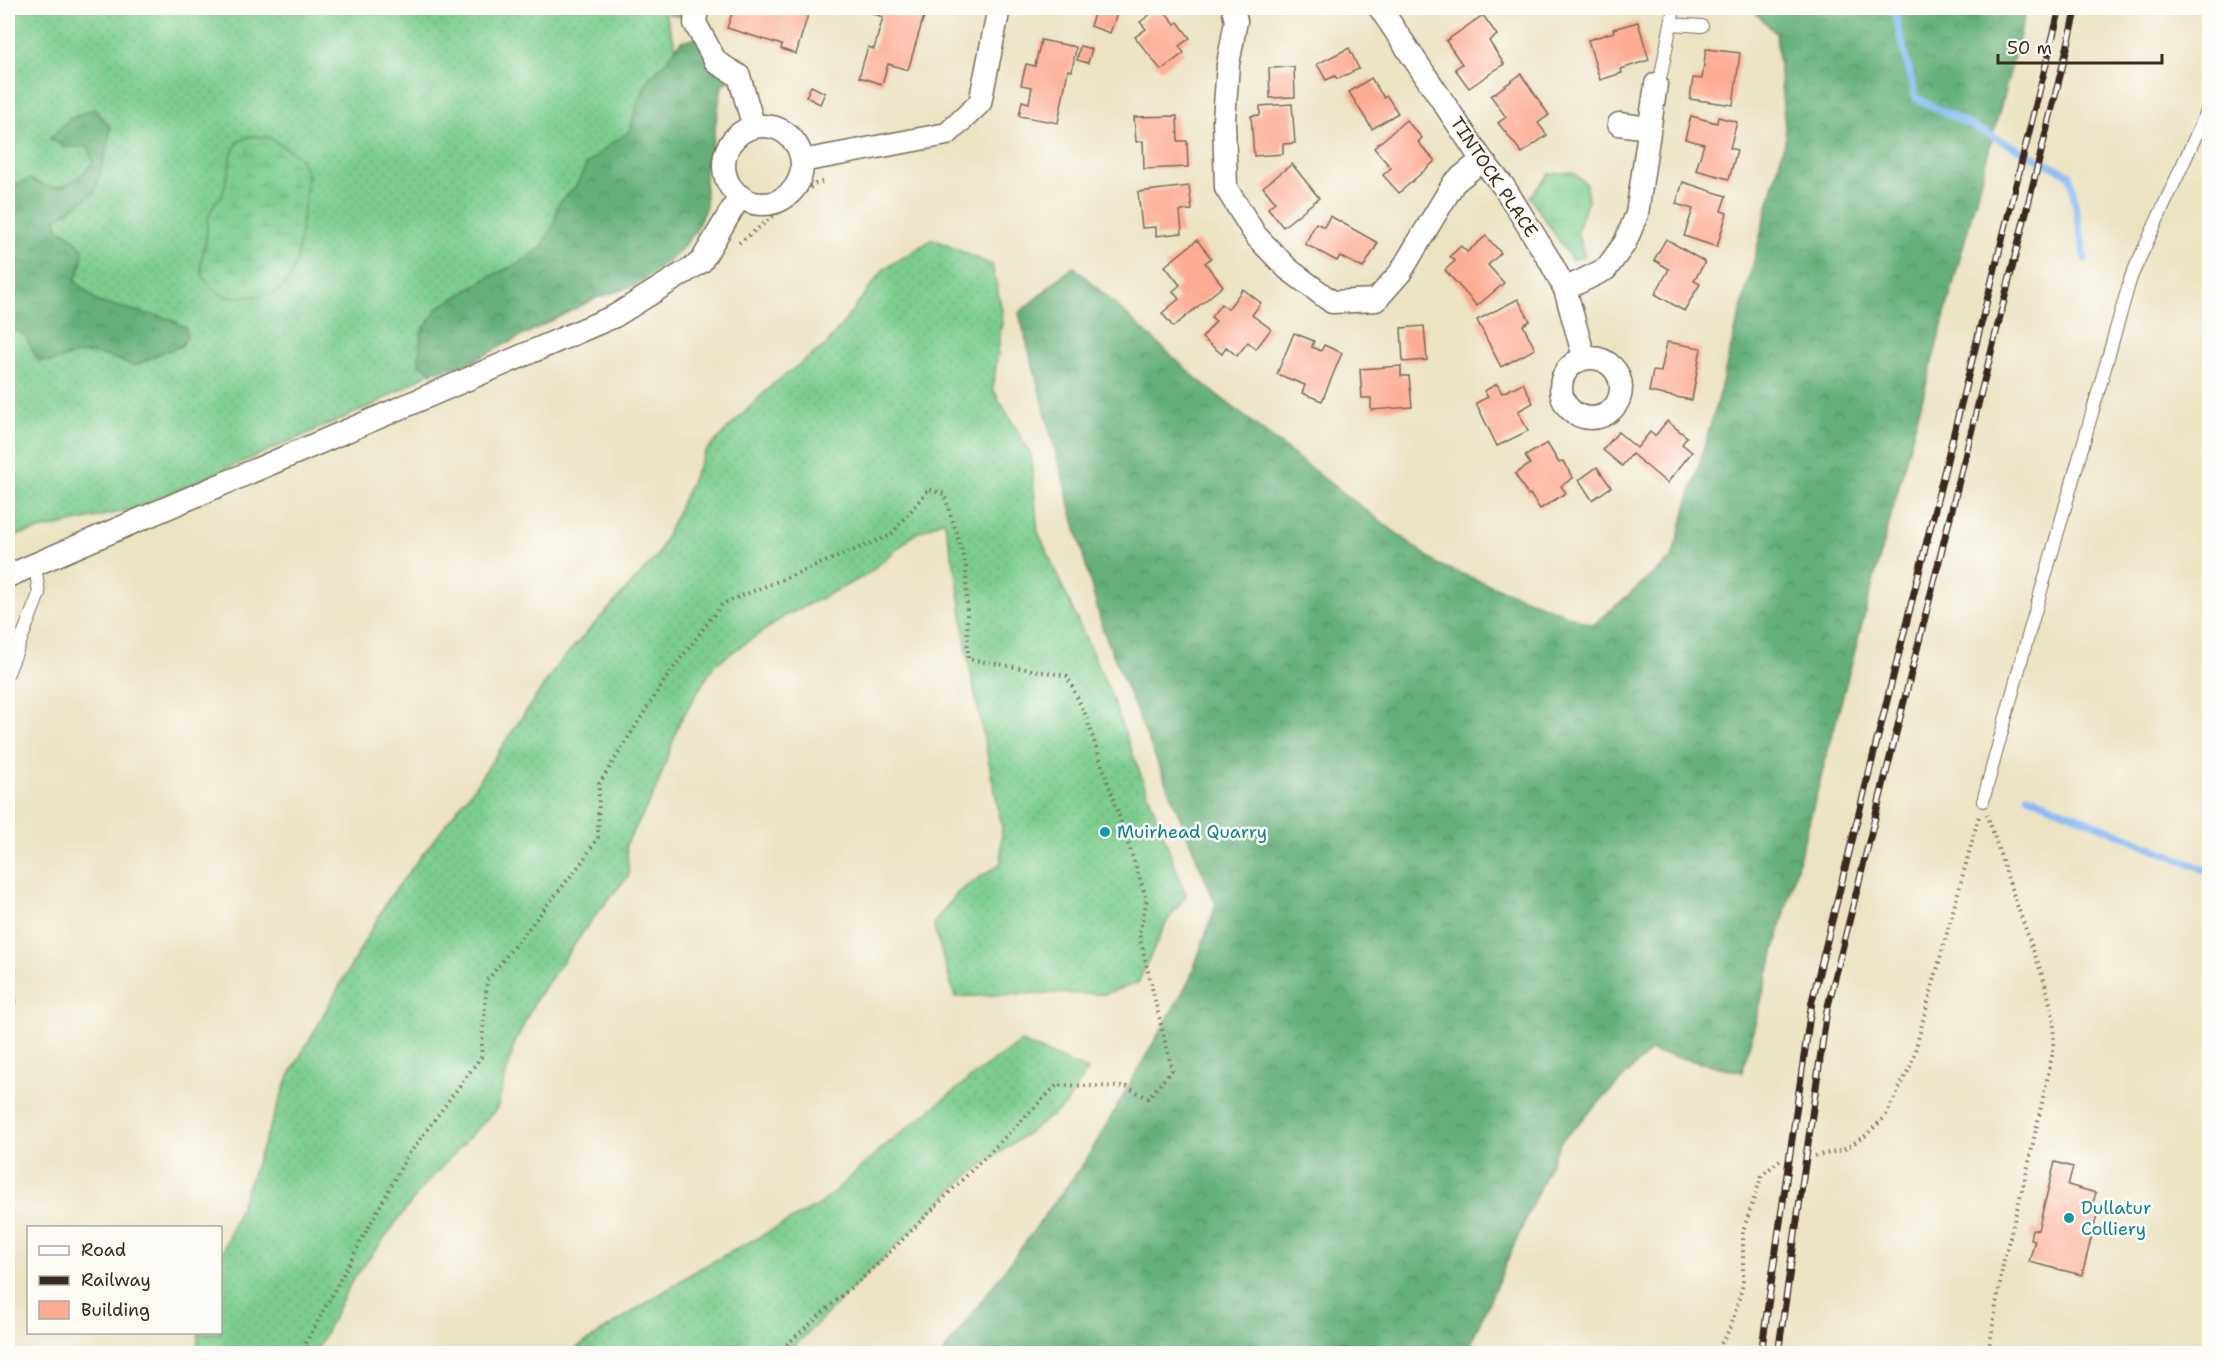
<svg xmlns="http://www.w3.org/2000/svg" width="2217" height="1361" viewBox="0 0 2217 1361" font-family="'Shantell Sans',sans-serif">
<defs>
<pattern id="grass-dots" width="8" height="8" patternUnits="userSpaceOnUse" patternTransform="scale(1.5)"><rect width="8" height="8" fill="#7ccd8e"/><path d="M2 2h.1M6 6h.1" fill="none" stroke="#6cb07a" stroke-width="1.8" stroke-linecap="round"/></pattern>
<pattern id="forest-crowns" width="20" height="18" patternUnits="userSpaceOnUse" patternTransform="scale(1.5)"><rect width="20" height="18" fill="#65b079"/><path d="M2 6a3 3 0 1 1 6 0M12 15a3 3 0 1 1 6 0" fill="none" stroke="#548f63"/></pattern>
<pattern id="wetland-marsh" width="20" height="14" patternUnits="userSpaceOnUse" patternTransform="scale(1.5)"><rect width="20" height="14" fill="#7ccd8e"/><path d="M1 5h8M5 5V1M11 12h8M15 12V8" fill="none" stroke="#6cb07a"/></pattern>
<pattern id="park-tufts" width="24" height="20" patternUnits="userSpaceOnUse" patternTransform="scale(1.5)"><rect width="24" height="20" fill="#7ccd8e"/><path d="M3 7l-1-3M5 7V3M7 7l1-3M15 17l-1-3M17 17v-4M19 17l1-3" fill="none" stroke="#6cb07a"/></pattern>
</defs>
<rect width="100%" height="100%" fill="#fdfcf7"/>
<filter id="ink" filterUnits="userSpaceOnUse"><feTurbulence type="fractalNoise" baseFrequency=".0167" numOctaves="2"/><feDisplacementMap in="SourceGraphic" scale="12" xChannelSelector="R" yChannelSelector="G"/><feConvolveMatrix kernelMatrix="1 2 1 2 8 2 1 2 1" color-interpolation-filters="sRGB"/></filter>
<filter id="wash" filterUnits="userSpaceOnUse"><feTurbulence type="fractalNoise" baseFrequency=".008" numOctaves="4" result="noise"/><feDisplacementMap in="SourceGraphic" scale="24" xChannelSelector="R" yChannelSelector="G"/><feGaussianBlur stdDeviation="1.35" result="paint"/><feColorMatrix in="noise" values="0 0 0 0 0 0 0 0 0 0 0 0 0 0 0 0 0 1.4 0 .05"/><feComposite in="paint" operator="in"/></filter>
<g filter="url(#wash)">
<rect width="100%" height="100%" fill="#ece3c3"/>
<g fill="url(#grass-dots)" stroke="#5c7c56" stroke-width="1.5">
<path d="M 8,8 L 663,8 L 699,114 L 657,244 L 373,405 L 137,508 L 8,537 Z"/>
<path d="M 933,239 L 992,265 L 1003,315 L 993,389 L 1031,455 L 1038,532 L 1108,688 L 1186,895 L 1166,923 L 1138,983 L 1104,994 L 1038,993 L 955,997 L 933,924 L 957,893 L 1001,863 L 1002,827 L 968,659 L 957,577 L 944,520 L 915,534 L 865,576 L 785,616 L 714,665 L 680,721 L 655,792 L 626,845 L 629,875 L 590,922 L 535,1001 L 514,1045 L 497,1108 L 422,1188 L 352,1281 L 315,1353 L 196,1353 L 199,1333 L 220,1332 L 221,1257 L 289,1076 L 389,898 L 473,789 L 559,663 L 657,556 L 705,452 L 773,384 L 827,344 L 884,269 Z"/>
<path d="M 1021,1042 L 1088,1070 L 1065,1106 L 965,1178 L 787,1353 L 569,1353 L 699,1269 L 821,1204 L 882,1148 L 982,1069 Z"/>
</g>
<g fill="url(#forest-crowns)" stroke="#506d4c" stroke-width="1.5">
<path d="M 666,8 L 706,8 C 697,16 680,18 669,14 Z"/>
<path d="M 1750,8 L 2027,8 L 1742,1072 L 1650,1051 L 1560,1142 L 1468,1349 L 1468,1353 L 943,1353 L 1086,1160 L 1190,979 L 1216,905 L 1103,630 L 1019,313 L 1073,266 L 1197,379 L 1327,481 L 1439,565 L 1593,625 L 1672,558 L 1714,413 L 1786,137 L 1776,33 Z"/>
<path d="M 696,38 C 716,44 725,51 736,69 L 731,79 L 722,85 L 713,140 L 705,171 L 706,206 L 695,232 L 675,256 L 637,285 L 594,299 L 467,364 L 433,372 L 419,364 L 421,333 L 438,308 L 493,275 L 518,264 L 541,248 L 554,224 L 558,204 L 576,186 L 587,164 L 609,145 L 630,131 L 637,104 L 649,78 L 665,63 L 681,41 Z"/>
<path d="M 94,109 L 111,128 L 103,163 L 94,193 L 56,219 L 59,229 L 71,236 L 83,248 L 82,263 L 75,281 L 98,302 L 170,319 L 186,328 L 187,338 L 180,347 L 165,351 L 134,366 C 116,359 99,351 79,354 C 60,357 61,364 38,360 L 25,335 L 8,327 L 8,188 L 29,179 C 36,181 45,187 52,187 C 68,189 85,173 93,162 L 88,147 L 65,147 L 50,139 L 68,120 Z"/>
</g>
<path fill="url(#wetland-marsh)" stroke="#5c7c56" stroke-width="1.5" d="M 250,136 L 270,138 L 286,148 L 299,157 L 308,175 L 297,260 L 290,278 L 278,291 L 266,296 L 228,297 L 216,292 L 203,277 L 201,263 L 206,240 L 208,218 L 215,203 L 222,196 L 229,170 L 230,157 L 238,142 Z"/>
<path fill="url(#park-tufts)" stroke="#5c7c56" stroke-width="1.5" d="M 1573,172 L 1586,184 L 1588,200 L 1577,232 L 1585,257 L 1572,260 L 1530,197 L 1549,174 Z"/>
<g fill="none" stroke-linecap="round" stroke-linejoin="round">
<g stroke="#87baf4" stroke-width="7">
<path d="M 1889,8 L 1895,14 L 1916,98 L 2070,175 L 2085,259"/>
<path d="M 2028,796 L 2210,872"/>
</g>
</g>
<g id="blocks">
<g fill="#fdac94">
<path d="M 734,8 L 765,8 L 773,10 L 774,8 L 810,8 L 796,54 L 781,49 L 782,45 L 727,28 Z"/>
<path d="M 872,8 L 897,8 L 924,16 L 908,70 L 888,64 L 882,84 L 859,77 L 868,47 L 874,49 L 883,17 L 871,13 Z"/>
<path d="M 1096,8 L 1119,8 L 1110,33 L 1090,26 Z"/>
<path d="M 1159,8 L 1162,8 L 1175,24 L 1178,22 L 1190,38 L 1179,46 L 1184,53 L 1161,70 L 1135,37 L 1146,29 L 1140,22 Z"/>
<path d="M 1483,15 L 1497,35 L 1489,41 L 1504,64 L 1469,88 L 1455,69 L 1462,64 L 1446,41 Z"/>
<path d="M 1638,22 L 1649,60 L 1621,69 L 1622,73 L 1600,80 L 1588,40 L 1614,32 L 1613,29 Z"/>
<path d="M 1041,40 L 1076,47 L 1072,71 L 1068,70 L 1058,123 L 1019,116 L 1022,101 L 1029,103 L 1032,87 L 1021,85 L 1026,64 L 1035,66 Z"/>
<path d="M 1080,46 L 1092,49 L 1088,63 L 1077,60 Z"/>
<path d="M 1349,48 L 1359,69 L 1337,79 L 1335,76 L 1326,80 L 1317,64 Z"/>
<path d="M 1706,49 L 1740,53 L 1733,105 L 1690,99 L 1693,78 L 1702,79 Z"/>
<path d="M 1294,67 L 1295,97 L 1270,98 L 1269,68 Z"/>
<path d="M 1521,74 L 1549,115 L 1538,123 L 1547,135 L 1522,153 L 1498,123 L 1506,117 L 1491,96 Z"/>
<path d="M 1371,78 L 1384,98 L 1387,96 L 1398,113 L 1372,129 L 1349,92 Z"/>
<path d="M 811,86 L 825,93 L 820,104 L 806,97 Z"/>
<path d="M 1292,104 L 1295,143 L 1283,144 L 1283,154 L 1254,156 L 1251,116 L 1260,115 L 1260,106 Z"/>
<path d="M 1177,116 L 1178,141 L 1187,141 L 1188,167 L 1144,169 L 1143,141 L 1136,142 L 1134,117 Z"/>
<path d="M 1691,116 L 1717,123 L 1718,117 L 1737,122 L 1730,148 L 1737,150 L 1729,179 L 1696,170 L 1704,144 L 1685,139 Z"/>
<path d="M 1406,120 L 1422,138 L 1418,142 L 1435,161 L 1399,193 L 1383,175 L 1391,168 L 1374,148 Z"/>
<path d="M 1292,164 L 1319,198 L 1283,227 L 1268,208 L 1275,202 L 1263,187 Z"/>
<path d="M 1683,182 L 1726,196 L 1721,211 L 1727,213 L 1717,247 L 1684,236 L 1693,209 L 1676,204 Z"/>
<path d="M 1189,186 L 1192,210 L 1180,211 L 1182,233 L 1156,236 L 1156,227 L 1142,228 L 1138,192 Z"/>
<path d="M 1330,216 L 1378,243 L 1363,268 L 1340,256 L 1337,261 L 1305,244 L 1316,223 L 1324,227 Z"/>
<path d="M 1486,236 L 1501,253 L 1488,265 L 1504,283 L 1477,306 L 1445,270 L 1455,261 L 1450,256 L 1461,246 L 1467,252 Z"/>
<path d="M 1666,239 L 1705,262 L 1694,281 L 1700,284 L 1684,311 L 1655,294 L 1669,269 L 1654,260 Z"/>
<path d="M 1197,240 L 1211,258 L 1205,263 L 1223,286 L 1173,327 L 1162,313 L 1179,299 L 1173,291 L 1180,285 L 1165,266 Z"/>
<path d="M 1243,289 L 1261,303 L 1252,315 L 1271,329 L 1256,349 L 1248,342 L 1237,356 L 1226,347 L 1222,354 L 1202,338 L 1216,321 L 1211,317 L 1221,304 L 1228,309 Z"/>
<path d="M 1518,299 L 1530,321 L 1523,325 L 1535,349 L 1501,367 L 1477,320 Z"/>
<path d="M 1424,326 L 1427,360 L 1403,362 L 1401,328 Z"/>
<path d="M 1294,333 L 1314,341 L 1312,347 L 1321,351 L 1324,345 L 1342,353 L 1322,401 L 1302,393 L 1305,385 L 1277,374 Z"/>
<path d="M 1667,342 L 1701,348 L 1692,400 L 1649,392 L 1653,371 L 1661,372 Z"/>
<path d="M 1401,366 L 1401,376 L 1409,376 L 1412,407 L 1371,410 L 1371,398 L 1362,398 L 1360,369 Z"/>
<path d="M 1523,383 L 1533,403 L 1518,411 L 1528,431 L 1497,446 L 1476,403 L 1488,397 L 1484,391 L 1497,384 L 1502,393 Z"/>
<path d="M 1667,421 L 1687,437 L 1682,444 L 1692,452 L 1667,483 L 1632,454 L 1622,466 L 1603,450 L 1618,432 L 1637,448 L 1650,432 L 1655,436 Z"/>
<path d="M 1547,443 L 1559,463 L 1563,461 L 1573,478 L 1561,486 L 1566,493 L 1540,509 L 1530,494 L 1528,495 L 1515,474 L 1530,464 L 1525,456 Z"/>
<path d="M 1597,467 L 1611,487 L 1592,500 L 1579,480 Z"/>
<path d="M 8,969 L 15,972 L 8,994 Z"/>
<path d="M 8,997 L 16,1000 L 8,1023 Z"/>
<path d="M 2055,1162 L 2073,1167 L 2068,1185 L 2096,1193 L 2092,1205 L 2099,1207 L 2082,1275 L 2029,1262 L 2035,1240 L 2030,1239 L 2032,1229 L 2038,1230 Z"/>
</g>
</g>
</g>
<g filter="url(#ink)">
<use href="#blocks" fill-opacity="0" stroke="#796b58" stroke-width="1.5"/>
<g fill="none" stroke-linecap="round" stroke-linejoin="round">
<defs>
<g id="lane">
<path d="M 1671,24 L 1702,26"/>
<path d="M 1656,84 L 1661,75 L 1674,8"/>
<path d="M 8,673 L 39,594 L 35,564"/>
<path d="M 1983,801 L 2025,647 L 2131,277 L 2210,105"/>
</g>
<g id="street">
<path d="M 697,8 L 695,23 L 716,62 L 739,76 L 754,127"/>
<path d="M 1233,8 L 1236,21 L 1228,64 L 1224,120 L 1226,188 L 1256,236 L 1288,269 L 1332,302 L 1376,300 L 1400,273 L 1454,183 L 1482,160"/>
<path d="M 1380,8 L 1482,160 L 1504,187 L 1550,261 L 1565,289 L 1584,357"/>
<path d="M 1619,124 L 1649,128"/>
<circle cx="763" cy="165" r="39"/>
<path d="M 802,161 L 947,134 L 980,103 L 999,8"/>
<path d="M 1565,289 L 1606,269 L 1625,243 L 1637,214 L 1656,84"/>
<circle cx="1591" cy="388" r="30"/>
<path d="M 8,576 L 615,316 L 701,262 L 740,196"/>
</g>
</defs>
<use href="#lane" stroke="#796b58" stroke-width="14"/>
<use href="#street" stroke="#796b58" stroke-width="25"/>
<g stroke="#796b58" stroke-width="4" stroke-dasharray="1.5 4.5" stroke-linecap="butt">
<path d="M 739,243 L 815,184 L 825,181"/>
<path d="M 1987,814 L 2011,888 L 2045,983 L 2054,1021 L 2053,1052 L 2027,1171 L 2004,1259 L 1988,1354"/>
<path d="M 1815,1156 L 1843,1150 L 1865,1136 L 1885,1117 L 1911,1065 L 1979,816"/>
<path d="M 300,1354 L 406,1158 L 481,1057 L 487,980 L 582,862 L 598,837 L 599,784 L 666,678 L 722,604 L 891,535 L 929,489 L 944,494 L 966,564 L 968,659 L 1067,676 L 1085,714 L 1147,900 L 1139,934 L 1172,1070 L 1148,1098 L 1127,1087 L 1057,1085 L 880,1262 L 776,1354"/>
<path d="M 1715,1354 L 1731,1327 L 1743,1284 L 1743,1231 L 1762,1175 L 1780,1160"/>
</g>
<use href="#lane" stroke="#fff" stroke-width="12"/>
<use href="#street" stroke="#fff" stroke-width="22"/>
<defs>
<g id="rail">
<path d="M 1761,1354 L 1812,1001 L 2060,8"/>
<path d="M 1778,1354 L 1827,1010 L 2077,8"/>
</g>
</defs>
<use href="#rail" stroke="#3b2a1e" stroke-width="7"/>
<use href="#rail" stroke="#fdfcf7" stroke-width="4.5" stroke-dasharray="14" stroke-linecap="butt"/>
</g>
</g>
<g fill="#0f9aa8" stroke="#fdfcf7" stroke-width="2">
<circle cx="1105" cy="832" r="6"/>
<circle cx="2069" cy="1218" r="6"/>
</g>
<g text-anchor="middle" stroke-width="5" stroke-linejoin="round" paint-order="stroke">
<g font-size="18" fill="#3b2a1e" stroke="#fdfcf7">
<text transform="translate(1494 177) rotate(56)" y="6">TINTOCK PLACE</text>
</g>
<g font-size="18" fill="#0d838f" stroke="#fdfcf7" text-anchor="start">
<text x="1117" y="838">Muirhead Quarry</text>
<text x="2081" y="1214">Dullatur<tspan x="2081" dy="21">Colliery</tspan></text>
</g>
</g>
<rect width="2217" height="1361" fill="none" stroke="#fdfcf7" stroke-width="30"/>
<rect x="27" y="1226" width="195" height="108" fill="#fdfcf7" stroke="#afa8a0" stroke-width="1.5"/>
<rect x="39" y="1246" width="30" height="9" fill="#ffffff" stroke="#afa8a0" stroke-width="1.5"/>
<text x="81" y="1256" font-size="18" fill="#3b2a1e">Road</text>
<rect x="39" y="1276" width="30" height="9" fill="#3b2a1e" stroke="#afa8a0" stroke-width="1.5"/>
<text x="81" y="1286" font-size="18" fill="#3b2a1e">Railway</text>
<rect x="39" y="1301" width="30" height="18" fill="#fdac94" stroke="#afa8a0" stroke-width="1.5"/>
<text x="81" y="1316" font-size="18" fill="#3b2a1e">Building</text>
<path d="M1998 54v9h164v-9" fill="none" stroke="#3b2a1e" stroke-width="3"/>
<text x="2007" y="54" font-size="18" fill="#3b2a1e" stroke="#fdfcf7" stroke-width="4.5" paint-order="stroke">50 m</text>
</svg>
